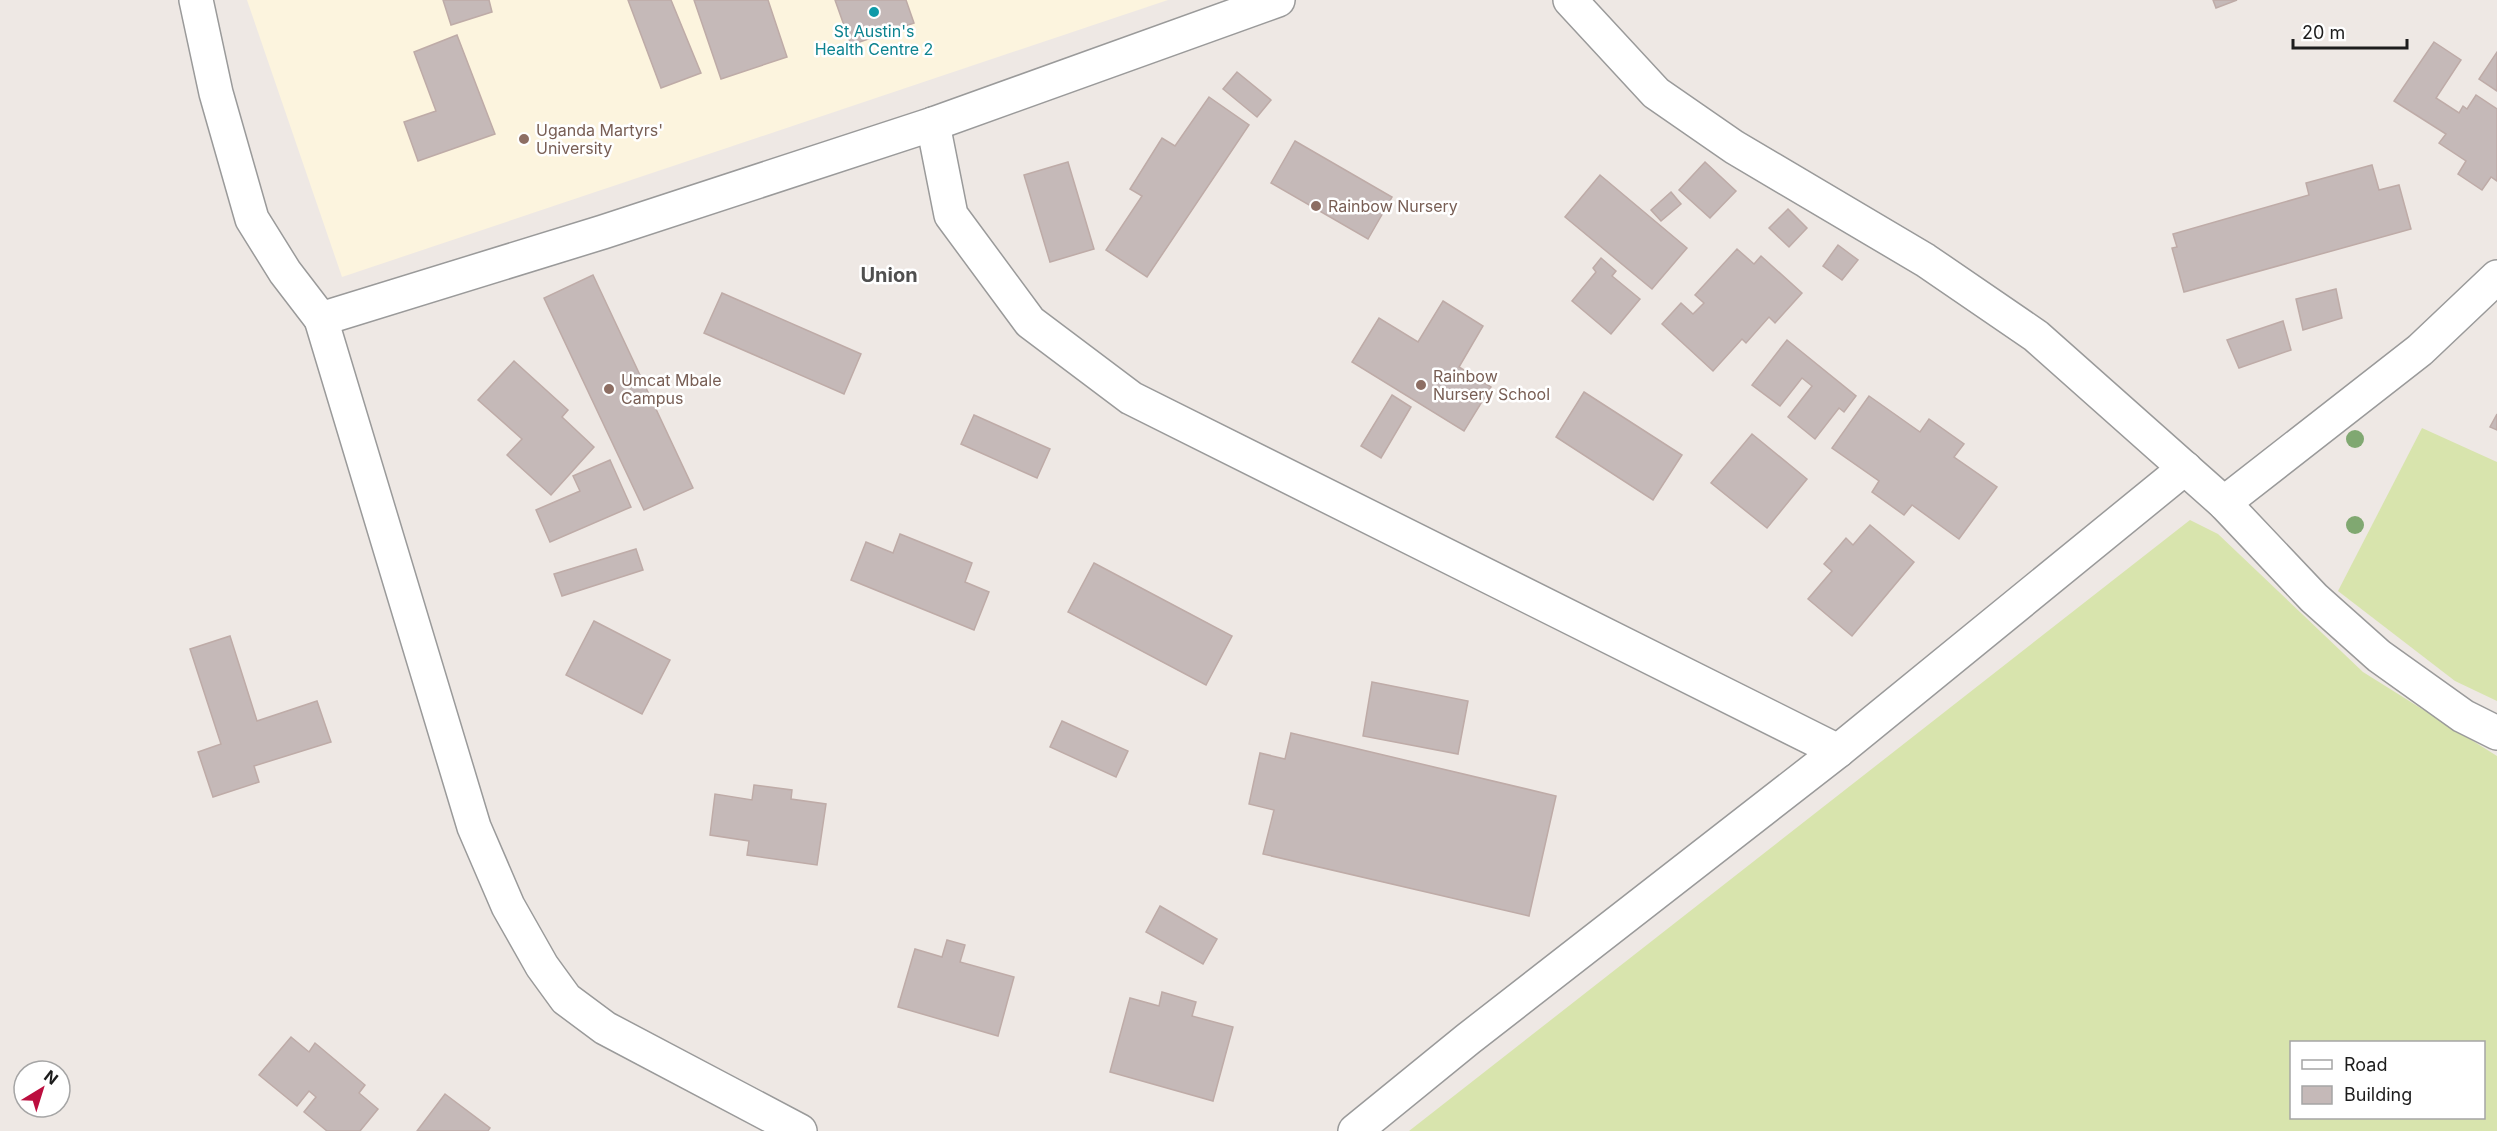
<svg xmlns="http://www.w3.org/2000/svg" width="2497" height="1131" viewBox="0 0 2497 1131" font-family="Inter,sans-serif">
<rect width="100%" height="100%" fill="#eee8e4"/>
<path fill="#fcf4de" d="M 247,0 L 1168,0 L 342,277 Z"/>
<g fill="#d8e4ad" fill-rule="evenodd">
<path d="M 2422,428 L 2497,462 L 2497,701 L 2455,681 L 2338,591 Z"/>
<path d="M 2190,520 L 2218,534 L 2363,672 L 2497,756 L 2497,1131 L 1409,1131 ZM 2292,1042 L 2484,1042 L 2484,1118 L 2292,1118 Z"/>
</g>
<g fill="#c5b9b8" stroke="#beaba7" stroke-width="1.5">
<path d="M 443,0 L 489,0 L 492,12 L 451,25 Z"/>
<path d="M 628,0 L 671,0 L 701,73 L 661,88 Z"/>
<path d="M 694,0 L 768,0 L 787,57 L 721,79 Z"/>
<path d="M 835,0 L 906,0 L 914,23 L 851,45 Z"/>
<path d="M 2213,0 L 2237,0 L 2216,8 Z"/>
<path d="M 457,35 L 495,134 L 418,161 L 404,122 L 436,111 L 414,52 Z"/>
<path d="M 2434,42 L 2461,60 L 2436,98 L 2459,113 L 2463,106 L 2467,109 L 2476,95 L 2497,109 L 2497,181 L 2491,177 L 2482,190 L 2458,174 L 2466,161 L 2439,143 L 2446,134 L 2394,101 Z"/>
<path d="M 2497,52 L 2497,91 L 2479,79 Z"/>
<path d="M 1237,72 L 1271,100 L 1257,117 L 1223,89 Z"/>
<path d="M 1209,97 L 1249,125 L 1147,277 L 1106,250 L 1142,196 L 1130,189 L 1162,138 L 1175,146 Z"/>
<path d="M 1295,141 L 1392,197 L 1368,239 L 1271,183 Z"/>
<path d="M 1068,162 L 1094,249 L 1050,262 L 1024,175 Z"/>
<path d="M 1705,162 L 1736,191 L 1710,218 L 1679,190 Z"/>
<path d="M 2372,165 L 2379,190 L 2399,185 L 2411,229 L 2184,292 L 2172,248 L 2177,247 L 2173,234 L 2309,195 L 2306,183 Z"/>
<path d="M 1600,175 L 1687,248 L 1652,289 L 1565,217 Z"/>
<path d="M 1671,192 L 1681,204 L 1661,221 L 1651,210 Z"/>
<path d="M 1788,209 L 1807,228 L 1789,247 L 1769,228 Z"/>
<path d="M 1838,245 L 1858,260 L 1842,280 L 1823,266 Z"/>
<path d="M 1737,249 L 1754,264 L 1761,256 L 1802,293 L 1775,323 L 1769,317 L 1746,343 L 1742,339 L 1713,371 L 1662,324 L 1681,303 L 1693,314 L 1704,303 L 1695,295 Z"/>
<path d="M 1601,258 L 1616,271 L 1612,276 L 1640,299 L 1611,334 L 1572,301 L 1596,272 L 1593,268 Z"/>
<path d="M 593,275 L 693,488 L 644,510 L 544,298 Z"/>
<path d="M 2336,289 L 2342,318 L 2303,330 L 2296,299 Z"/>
<path d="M 722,293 L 861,354 L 844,394 L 704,333 Z"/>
<path d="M 1443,301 L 1483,326 L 1459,367 L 1491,387 L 1464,431 L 1352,362 L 1379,318 L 1418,342 Z"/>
<path d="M 2283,321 L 2291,350 L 2239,368 L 2227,340 Z"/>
<path d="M 1787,340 L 1856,396 L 1844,412 L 1839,408 L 1815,439 L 1788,417 L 1812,386 L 1802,378 L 1780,406 L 1752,385 Z"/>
<path d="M 514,361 L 568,410 L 562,417 L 594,447 L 551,495 L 507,455 L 522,439 L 478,400 Z"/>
<path d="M 1584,392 L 1682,455 L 1653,500 L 1556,437 Z"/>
<path d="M 1392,395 L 1411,407 L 1381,458 L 1361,446 Z"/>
<path d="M 1869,396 L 1920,432 L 1929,419 L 1964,444 L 1954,457 L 1997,487 L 1959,539 L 1912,505 L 1904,515 L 1872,492 L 1879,481 L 1832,448 Z"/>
<path d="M 2497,414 L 2497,430 L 2490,427 Z"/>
<path d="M 974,415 L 1050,449 L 1037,478 L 961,444 Z"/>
<path d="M 1752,434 L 1807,479 L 1767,528 L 1711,483 Z"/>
<path d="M 610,460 L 631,507 L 550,542 L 536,510 L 580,491 L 573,476 Z"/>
<path d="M 1870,525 L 1914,562 L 1852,636 L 1808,599 L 1832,571 L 1824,564 L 1846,538 L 1853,545 Z"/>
<path d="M 900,534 L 972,563 L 965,582 L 989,592 L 974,630 L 851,580 L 866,542 L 893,553 Z"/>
<path d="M 636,549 L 643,570 L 562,596 L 554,574 Z"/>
<path d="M 1094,563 L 1232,636 L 1206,685 L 1068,612 Z"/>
<path d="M 594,621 L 670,660 L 642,714 L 566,675 Z"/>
<path d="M 230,636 L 257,721 L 317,701 L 331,742 L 254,766 L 259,782 L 213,797 L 198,752 L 221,744 L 190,649 Z"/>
<path d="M 1372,682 L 1468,701 L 1458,754 L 1363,736 Z"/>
<path d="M 1062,721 L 1128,751 L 1116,777 L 1050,747 Z"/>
<path d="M 1291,733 L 1556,796 L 1529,916 L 1263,854 L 1274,810 L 1249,804 L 1260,753 L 1285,759 Z"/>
<path d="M 754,785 L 792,790 L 791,799 L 826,804 L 817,865 L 747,855 L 749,841 L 710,835 L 715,794 L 752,800 Z"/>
<path d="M 1160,906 L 1217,939 L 1203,964 L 1146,932 Z"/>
<path d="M 947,940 L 965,945 L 960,962 L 1014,977 L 998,1036 L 898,1007 L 915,949 L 942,957 Z"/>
<path d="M 1162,992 L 1196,1002 L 1192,1016 L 1233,1027 L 1213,1101 L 1110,1072 L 1130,998 L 1159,1006 Z"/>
<path d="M 291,1037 L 309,1052 L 315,1043 L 365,1085 L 359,1093 L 378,1109 L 360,1131 L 327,1131 L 304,1112 L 316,1097 L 309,1091 L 297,1106 L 259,1075 Z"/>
<path d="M 445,1094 L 490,1128 L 488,1131 L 417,1131 Z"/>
</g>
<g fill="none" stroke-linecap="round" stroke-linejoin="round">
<defs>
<g id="minor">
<path d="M 196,0 L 216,93 L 252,219 L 285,272 L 321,319 L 603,232 L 933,124 L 1278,0"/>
<path d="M 1570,0 L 1656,93 L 1734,147 L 1925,260 L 2036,336 L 2224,503 L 2314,598 L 2379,656 L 2463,716 L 2497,733"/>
<path d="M 933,124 L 951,215 L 1030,322 L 1131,398 L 1838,751"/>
<path d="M 321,319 L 474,827 L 508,906 L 542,966 L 566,999 L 605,1028 L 800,1131"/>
<path d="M 2224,503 L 2420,350 L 2497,277"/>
<path d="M 1355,1131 L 1468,1039 L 1838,751 L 2185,468"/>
</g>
</defs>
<use href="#minor" stroke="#9a9a9a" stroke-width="36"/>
<use href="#minor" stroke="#fff" stroke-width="33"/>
</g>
<g fill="#80a871">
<circle cx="2355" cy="439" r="9"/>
<circle cx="2355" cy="525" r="9"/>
</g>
<circle fill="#0f9aa8" stroke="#fff" stroke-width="2" cx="874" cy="12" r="6"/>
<g fill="#8d6e63" stroke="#fff" stroke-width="2">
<circle cx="524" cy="139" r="6"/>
<circle cx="1316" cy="206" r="6"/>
<circle cx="1421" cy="385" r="6"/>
<circle cx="609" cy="389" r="6"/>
</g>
<g text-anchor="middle" stroke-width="5" stroke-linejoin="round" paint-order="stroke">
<g font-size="16" fill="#0d838f" stroke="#fff">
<text x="874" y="37">St Austin's<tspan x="874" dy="18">Health Centre 2</tspan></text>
</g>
<g font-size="16" fill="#785e54" stroke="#fff" text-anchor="start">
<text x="536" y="136">Uganda Martyrs'<tspan x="536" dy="18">University</tspan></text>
<text x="1328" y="212">Rainbow Nursery</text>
<text x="1433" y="382">Rainbow<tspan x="1433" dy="18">Nursery School</tspan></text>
<text x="621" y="386">Umcat Mbale<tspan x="621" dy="18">Campus</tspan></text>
</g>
<g font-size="20" font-weight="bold" fill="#505050" stroke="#fff">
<text x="889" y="282">Union</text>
</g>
</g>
<rect x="2290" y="1041" width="195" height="78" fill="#ffffff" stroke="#a5a5a5" stroke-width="1.5"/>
<rect x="2302" y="1060" width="30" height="9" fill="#ffffff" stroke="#a5a5a5" stroke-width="1.5"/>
<text x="2344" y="1071" font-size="18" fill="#1d1d1d">Road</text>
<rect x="2302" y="1086" width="30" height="18" fill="#c5b9b8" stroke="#a5a5a5" stroke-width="1.5"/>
<text x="2344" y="1101" font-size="18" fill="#1d1d1d">Building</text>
<g transform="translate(42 1089) rotate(38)"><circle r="28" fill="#ffffff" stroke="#a5a5a5" stroke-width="1.5"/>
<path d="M0-4.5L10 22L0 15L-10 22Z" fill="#bc0e3e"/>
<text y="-9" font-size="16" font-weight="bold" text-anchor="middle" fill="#1d1d1d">N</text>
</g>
<path d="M2293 39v9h114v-9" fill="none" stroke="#1d1d1d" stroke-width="3"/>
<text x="2302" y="39" font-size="18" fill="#1d1d1d" stroke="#ffffff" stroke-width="4.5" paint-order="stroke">20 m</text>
</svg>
